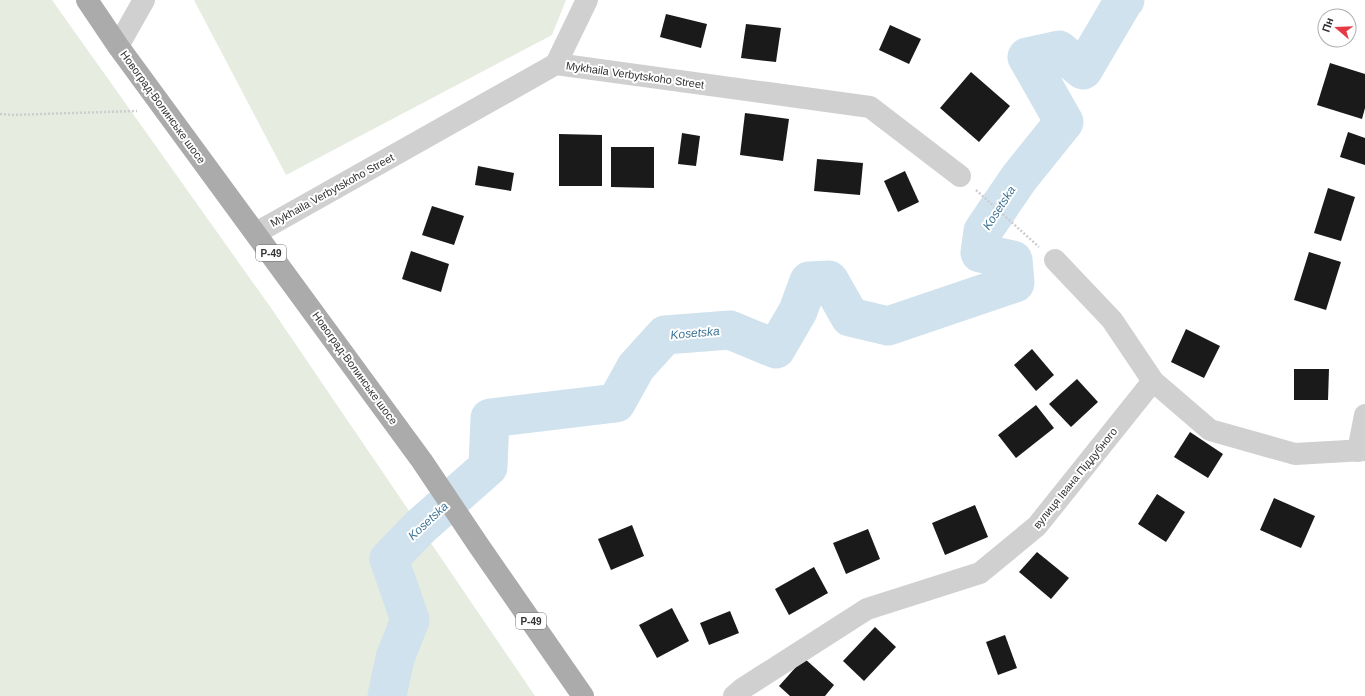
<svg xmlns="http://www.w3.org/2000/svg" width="1365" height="696" viewBox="0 0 1365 696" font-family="Arial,sans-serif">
<rect width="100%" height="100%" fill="#fff"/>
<g fill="#e6ecdf">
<path d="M 0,0 L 52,0 L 271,308 L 535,696 L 0,696 Z"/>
<path d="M 194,0 L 566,0 L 552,35 L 286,175 Z"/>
</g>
<g fill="#cfe2ee">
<path d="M 482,473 L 490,483 L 475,493 L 456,479 Z"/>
<path d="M 410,529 L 418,544 L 380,586 L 381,558 Z"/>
</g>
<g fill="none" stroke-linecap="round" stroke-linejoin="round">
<path stroke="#cfe2ee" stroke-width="39" d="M 387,696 L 395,658 L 410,620 L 389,559 L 420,527 L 488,467 L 490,418 L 616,403 L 636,367 L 665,335 L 730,330 L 776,349 L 798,311 L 809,281 L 829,280 L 850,317 L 888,326 L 1015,283 L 1013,260 L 980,253 L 983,231 L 1019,178 L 1064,122 L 1027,57 L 1059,50 L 1083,70 L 1123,2 L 1125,0"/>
</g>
<g fill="#1a1a1a">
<path d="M 666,14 L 707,24 L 701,48 L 660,37 Z"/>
<path d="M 746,24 L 781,28 L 776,62 L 741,58 Z"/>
<path d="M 890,25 L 921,39 L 909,64 L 879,50 Z"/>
<path d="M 1330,63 L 1365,74 L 1365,108 L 1362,119 L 1317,105 Z"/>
<path d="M 971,72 L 1010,106 L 979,142 L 940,108 Z"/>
<path d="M 745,113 L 789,119 L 783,161 L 740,155 Z"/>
<path d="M 1348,132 L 1365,138 L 1365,165 L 1340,157 Z"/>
<path d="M 682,133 L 700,136 L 696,166 L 678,164 Z"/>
<path d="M 559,134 L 602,135 L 602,186 L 559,186 Z"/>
<path d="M 611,147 L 654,147 L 654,188 L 611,187 Z"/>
<path d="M 817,159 L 863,163 L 860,195 L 814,191 Z"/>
<path d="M 478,166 L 514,173 L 511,191 L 475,185 Z"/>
<path d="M 905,171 L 919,202 L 898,212 L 884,181 Z"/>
<path d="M 1328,188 L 1355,197 L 1341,241 L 1314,233 Z"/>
<path d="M 432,206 L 464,216 L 454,245 L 422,235 Z"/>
<path d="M 411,251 L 449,264 L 441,292 L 402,279 Z"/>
<path d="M 1309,252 L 1341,262 L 1326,310 L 1294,300 Z"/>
<path d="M 1186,329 L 1220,346 L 1204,378 L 1171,362 Z"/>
<path d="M 1032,349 L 1054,375 L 1036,391 L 1014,365 Z"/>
<path d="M 1294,369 L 1329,369 L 1328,400 L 1294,400 Z"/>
<path d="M 1077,379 L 1098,402 L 1071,427 L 1049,404 Z"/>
<path d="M 1036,405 L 1054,428 L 1016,458 L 998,435 Z"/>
<path d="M 1190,432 L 1223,454 L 1208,478 L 1174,457 Z"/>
<path d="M 1157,494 L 1185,512 L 1166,542 L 1138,524 Z"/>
<path d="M 1274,498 L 1315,516 L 1301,548 L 1260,530 Z"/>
<path d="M 975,505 L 988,537 L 945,555 L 932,523 Z"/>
<path d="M 632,525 L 644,556 L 611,570 L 598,539 Z"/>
<path d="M 868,529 L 880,559 L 846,574 L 833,543 Z"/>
<path d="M 1037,552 L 1069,578 L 1051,599 L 1019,572 Z"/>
<path d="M 814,567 L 828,593 L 789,615 L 775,589 Z"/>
<path d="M 672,608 L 689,641 L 657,658 L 639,625 Z"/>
<path d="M 730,611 L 739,633 L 709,645 L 700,623 Z"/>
<path d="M 875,627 L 896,647 L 864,681 L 843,661 Z"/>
<path d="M 1005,635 L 1017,668 L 998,675 L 986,642 Z"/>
<path d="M 804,658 L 834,685 L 825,696 L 790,696 L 779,686 Z"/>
</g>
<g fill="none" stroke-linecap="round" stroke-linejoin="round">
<g stroke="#cdcdcd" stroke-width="2.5" stroke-dasharray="2 2" stroke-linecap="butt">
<path d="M 0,114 L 12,115 L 137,111"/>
<path d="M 976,190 L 1039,247"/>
</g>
<g stroke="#d0d0d0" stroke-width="22">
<path d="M 118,46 L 144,0"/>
<path d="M 556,64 L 587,0"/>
<path d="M 256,233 L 556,64 L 870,107 L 960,176"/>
<path d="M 1055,260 L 1112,320 L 1153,381 L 1210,430 L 1295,454 L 1365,450"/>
<path d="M 1358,451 L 1365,415"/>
<path d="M 734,696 L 742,689 L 867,609 L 980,573 L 1037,526 L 1153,381"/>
</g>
<path stroke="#ababab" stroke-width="22" d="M 87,0 L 118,46 L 422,461 L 479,546 L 583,696"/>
</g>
<g text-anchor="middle" stroke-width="4" stroke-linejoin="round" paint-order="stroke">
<g fill="#fff" stroke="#707070" stroke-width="1">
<rect x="256" y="245" width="30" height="16" rx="3"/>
<rect x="516" y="613" width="30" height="16" rx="3"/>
</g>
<g font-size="10" font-weight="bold" fill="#333">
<text x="271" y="257">Р-49</text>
<text x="531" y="625">Р-49</text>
</g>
<g font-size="11" fill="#333" stroke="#fff">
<text transform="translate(635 75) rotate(8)" y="4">Mykhaila Verbytskoho Street</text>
<text transform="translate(163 107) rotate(54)" y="4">Новоград-Волинське шосе</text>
<text transform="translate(332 190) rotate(-29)" y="4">Mykhaila Verbytskoho Street</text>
<text transform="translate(355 368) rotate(54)" y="4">Новоград-Волинське шосе</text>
<text transform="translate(1075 478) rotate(-51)" y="4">вулиця Івана Піддубного</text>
</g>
<g font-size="12" font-style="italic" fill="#3f7597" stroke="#fff">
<text transform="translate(999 208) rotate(-57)" y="4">Kosetska</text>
<text transform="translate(695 333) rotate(-5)" y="4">Kosetska</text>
<text transform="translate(428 521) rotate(-43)" y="4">Kosetska</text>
</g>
</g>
<g transform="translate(1337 28) rotate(289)"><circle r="19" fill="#ffffff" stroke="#adadad"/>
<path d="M0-3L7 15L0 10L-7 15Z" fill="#e63946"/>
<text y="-6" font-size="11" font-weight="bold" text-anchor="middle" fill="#333333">Пн</text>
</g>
</svg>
